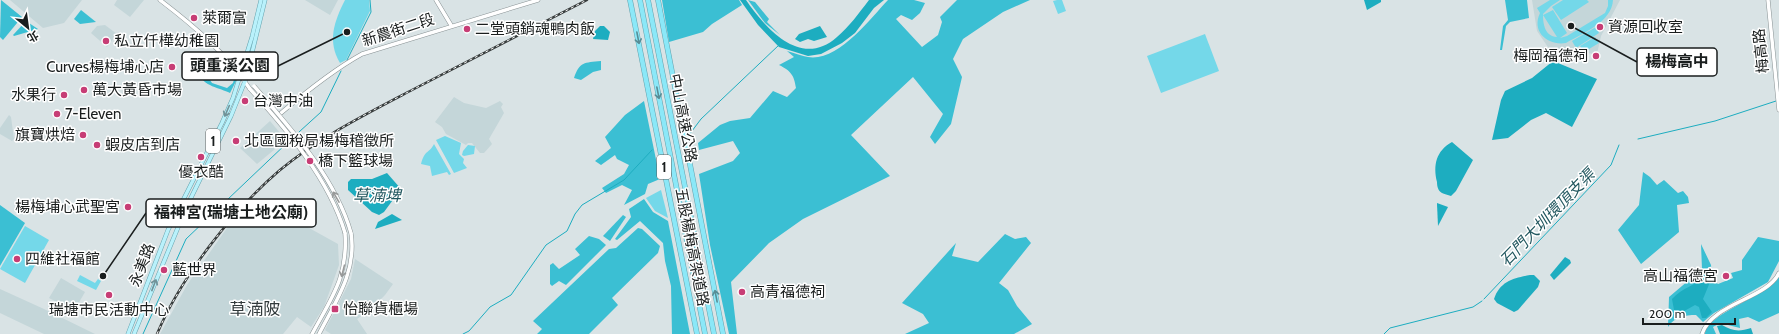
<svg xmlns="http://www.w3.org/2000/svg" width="1779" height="334" viewBox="0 0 1779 334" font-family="Cabin,'Noto Sans TC',sans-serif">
<rect width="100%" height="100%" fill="#d9e3e5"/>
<g fill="#c4d6d9">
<path d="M 10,0 L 82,0 L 64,23 L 43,28 Z"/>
<path d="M 117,0 L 144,0 L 130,17 L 114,5 Z"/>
<path d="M 305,0 L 338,0 L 330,15 Z"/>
<path d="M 1532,0 L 1620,0 L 1601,36 L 1597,54 L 1550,50 L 1537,31 Z"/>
<path d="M 105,25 L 117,34 L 107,47 L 91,33 L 97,26 Z"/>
<path d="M 454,97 L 464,103 L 486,108 L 500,101 L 503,104 L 501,107 L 504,113 L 489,139 L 492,144 L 484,153 L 480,153 L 472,143 L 468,143 L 466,145 L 446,134 L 442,127 L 435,122 Z"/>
<path d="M 9,115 L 11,117 L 14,139 L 12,141 L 0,134 L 0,128 Z"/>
<path d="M 270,121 L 286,140 L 257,164 L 240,148 Z"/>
<path d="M 249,200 L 264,203 L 338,244 L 339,265 L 324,307 L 311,327 L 297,317 L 283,334 L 160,334 L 187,285 L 241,208 Z"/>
<path d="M 355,259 L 393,284 L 385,295 L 370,310 L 357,319 L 367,334 L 331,334 L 325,330 L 351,279 Z"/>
<path d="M 61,278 L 85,292 L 74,311 L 49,298 Z"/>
<path d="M 0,289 L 44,309 L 95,334 L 44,334 L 0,313 Z"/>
</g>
<g fill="#74d8e9">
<path d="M 345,0 L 369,0 L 370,11 L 346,60 L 340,63 C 327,41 334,22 345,0 Z"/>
<path d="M 1057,0 L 1062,0 L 1066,11 L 1058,14 L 1053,1 Z"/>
<path d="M 1550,0 L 1560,0 L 1551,6 L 1543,14 C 1543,25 1545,36 1557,37 L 1543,15 L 1553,10 L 1567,33 L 1560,38 L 1567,36 L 1605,13 L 1608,6 L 1608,0 L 1613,0 C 1612,22 1583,33 1566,43 C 1548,46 1531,32 1540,13 L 1537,8 Z"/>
<path d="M 1563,0 L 1587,0 L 1589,2 L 1561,20 L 1552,7 Z"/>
<path d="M 1596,27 L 1599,33 L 1576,48 L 1572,41 Z"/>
<path d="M 1205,34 L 1219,71 L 1161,93 L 1147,56 Z"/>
<path d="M 1595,37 L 1599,43 L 1584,52 L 1580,46 Z"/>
<path d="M 445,136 L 461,143 L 459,154 L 464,159 L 463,163 L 467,168 L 454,173 L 436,140 Z"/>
<path d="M 434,144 L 451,174 L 449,175 L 447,172 L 432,176 L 430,166 L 421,164 C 425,149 429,154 434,144 Z"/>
<path d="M 468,145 L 475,146 L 474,154 L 464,156 L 462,155 L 463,151 Z"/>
<path d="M 661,190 L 668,218 L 655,211 L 646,198 Z"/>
<path d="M 25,226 L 49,240 L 25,283 L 0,269 Z"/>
<path d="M 80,275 L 95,283 L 98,279 L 101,281 L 96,290 L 77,281 Z"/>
</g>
<g fill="#3bbfd3">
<path d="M 1,0 L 22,17 L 3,40 L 0,37 Z"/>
<path d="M 662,0 L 739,0 L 742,5 L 712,24 L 703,32 L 669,42 Z"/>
<path d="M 748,0 L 755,2 L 769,19 L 767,22 L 780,35 L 765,23 Z"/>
<path d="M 888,0 L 914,0 L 925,3 L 920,13 L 912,20 L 901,15 L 896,19 L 922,47 L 938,35 L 942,22 L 940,17 L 957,0 L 1030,0 L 1003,12 L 963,39 L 953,59 L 962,77 L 951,124 L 935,144 L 930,137 L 943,114 L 913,77 L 851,135 L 890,176 L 803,219 L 769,243 L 731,282 L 737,334 L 729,334 L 710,245 L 699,174 L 733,161 L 740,153 L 733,141 L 699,150 L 698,143 L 720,125 L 730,121 L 750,118 L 773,91 L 787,97 L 796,88 C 794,75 791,71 779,65 L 794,57 L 787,51 C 795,53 802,56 808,57 C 838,62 870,19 888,0 Z"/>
<path d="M 1505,0 L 1527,0 L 1529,18 L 1510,22 L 1506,26 L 1502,50 L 1500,50 L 1503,26 L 1508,20 Z"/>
<path d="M 81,10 L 96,22 L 80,24 L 74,19 Z"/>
<path d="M 26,21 L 38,29 L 14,36 L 13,35 Z"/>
<path d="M 601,61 L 601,70 L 593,72 L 581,80 L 574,78 C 580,61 584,63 601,61 Z"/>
<path d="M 201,70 L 204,71 L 212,83 L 227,88 L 233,83 L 235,76 L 237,79 L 230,93 C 220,88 203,86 199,74 Z"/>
<path d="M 644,101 L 660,179 L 648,184 L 645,194 L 624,205 L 632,190 L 622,185 L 606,193 L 602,188 L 624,174 L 629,165 L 617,159 L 615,155 L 601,165 L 595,161 L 611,148 L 605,137 L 625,115 Z"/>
<path d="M 1643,172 L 1650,177 L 1657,185 L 1664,180 L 1678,193 L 1683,191 L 1688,197 L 1689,203 L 1677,205 L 1679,232 L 1641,264 L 1618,230 L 1639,205 Z"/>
<path d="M 644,199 L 653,212 L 668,221 L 690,334 L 672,334 L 671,286 L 665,261 L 663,243 L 640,221 L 617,240 L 615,239 L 631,217 L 629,209 Z"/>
<path d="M 0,205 L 25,223 L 0,266 Z"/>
<path d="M 623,215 L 626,217 L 610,241 L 603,236 Z"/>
<path d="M 638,228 L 642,229 L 660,246 L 658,253 L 612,298 L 618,305 L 589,334 L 537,334 L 542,329 L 533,321 L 609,249 L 616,248 Z"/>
<path d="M 1005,234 L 1015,239 L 1026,237 L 1031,243 L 999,283 L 1008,290 L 1017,306 L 1032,324 L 1014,334 L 905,334 L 929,323 L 923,314 L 902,303 L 956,243 L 952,256 L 978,262 Z"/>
<path d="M 589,236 L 599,239 L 606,245 L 566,285 L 559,281 L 552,286 L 550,284 L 550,265 L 553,263 L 559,269 L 580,255 L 575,249 Z"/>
<path d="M 1758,237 L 1779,241 L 1779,261 L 1768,282 L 1714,313 L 1703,322 L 1696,315 C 1685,315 1674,317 1668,327 L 1669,297 L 1702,269 L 1701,244 L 1711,265 L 1712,279 L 1718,284 L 1733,278 L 1731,273 L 1742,270 L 1742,260 Z"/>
<path d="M 1779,277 L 1779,313 L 1759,322 L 1748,317 L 1739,319 L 1740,328 L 1720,323 L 1713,327 L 1716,334 L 1705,334 C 1707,313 1768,296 1779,277 Z"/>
</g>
<g fill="#1dadc0">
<path d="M 740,0 L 746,0 C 766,29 801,69 837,37 C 849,27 859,13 869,0 L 884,0 L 874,8 L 855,33 L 842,43 L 821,54 L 808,56 L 779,47 L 758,25 Z"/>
<path d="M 1364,0 L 1381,0 L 1381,2 L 1367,10 Z"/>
<path d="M 600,26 L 604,26 L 610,32 L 608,40 L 593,39 L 595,31 Z"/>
<path d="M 820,26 L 827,37 L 814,41 L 808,39 L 800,42 L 795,39 L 799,34 Z"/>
<path d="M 1553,61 L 1597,79 L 1572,127 L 1546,113 L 1531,120 L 1508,138 L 1492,140 L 1501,100 L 1505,91 L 1532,78 Z"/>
<path d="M 1452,142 L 1473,160 L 1456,191 L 1451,196 C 1448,195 1444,194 1442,193 C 1438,191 1437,186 1437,182 C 1433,165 1436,151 1452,142 Z"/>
<path d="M 387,173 L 401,189 L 384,212 L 379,215 L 372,212 L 348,190 L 348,182 L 351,179 L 372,179 Z"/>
<path d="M 1437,203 L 1448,207 L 1438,226 L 1437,204 Z"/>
<path d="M 392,214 L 402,220 L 375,229 L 378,222 Z"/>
<path d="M 1565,257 L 1570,260 L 1571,263 L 1554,280 L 1550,275 Z"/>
<path d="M 1530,275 L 1534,275 L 1540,281 L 1538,287 L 1518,310 L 1514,312 L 1497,303 L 1494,299 C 1500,281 1514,278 1530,275 Z"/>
<path d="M 1706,277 L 1709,278 L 1710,282 L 1703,299 L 1712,312 L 1706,318 L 1702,318 L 1699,307 L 1695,305 L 1679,314 L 1674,310 L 1672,299 C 1682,288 1695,285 1706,277 Z"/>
<path d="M 1722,325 C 1732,331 1739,332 1751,328 L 1753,334 L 1720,334 L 1717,326 Z"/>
</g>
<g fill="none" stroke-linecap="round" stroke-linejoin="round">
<g stroke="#1dadc0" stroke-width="1">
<path d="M 347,60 L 371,12 L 370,0"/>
<path d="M 299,132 L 321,112 L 341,71"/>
<path d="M 689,135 L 701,119 L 779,45"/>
<path d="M 1638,139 L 1715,121 L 1776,101"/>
<path d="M 1484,299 L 1611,165 L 1619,145"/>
<path d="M 143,334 L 186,239 L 288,142"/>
<path d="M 463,334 L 469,331 L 490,307 L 511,295 L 546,245 L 567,231 L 575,214 L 582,205 L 624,180 L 652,150"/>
<path d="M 1384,334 L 1390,328 L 1473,307 L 1482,301"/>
</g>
<defs>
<g id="secondary">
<path d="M 160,0 C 194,26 226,53 250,89"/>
<path d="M 436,0 L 451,25"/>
<path d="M 1768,0 L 1779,110"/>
<path d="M 281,113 C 307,91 333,70 362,54 L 538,0"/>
<path d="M 312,334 C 332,297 348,277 345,233"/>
<path d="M 319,334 C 336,301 357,271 351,233"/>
<path d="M 1702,334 C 1712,303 1767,299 1779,273"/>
</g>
<g id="primary">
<path d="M 128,334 L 168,230 L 222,123 L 233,98 L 252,37 L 261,0"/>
<path d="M 134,334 L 186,208 L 231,116 L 245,81 L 265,0"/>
</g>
<g id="highway">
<path d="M 630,0 L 697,334"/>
<path d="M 640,0 L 705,334"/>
<path d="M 648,0 L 714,334"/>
<path d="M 658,0 L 723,334"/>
</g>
</defs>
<use href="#secondary" stroke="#889193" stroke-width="4.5"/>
<use href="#primary" stroke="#63a1ac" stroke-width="4.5"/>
<use href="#highway" stroke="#63a1ac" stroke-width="5.5"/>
<use href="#secondary" stroke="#fff" stroke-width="3.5"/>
<use href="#primary" stroke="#b9f1fb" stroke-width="3.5"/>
<use href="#highway" stroke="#8be8f8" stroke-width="4.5"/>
<defs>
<path id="rail" d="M 157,334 C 181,277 233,210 280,170 C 320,137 366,114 412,90 C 470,60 528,30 587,0"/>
</defs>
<use href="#rail" stroke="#373c3c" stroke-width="2.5"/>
<use href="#rail" stroke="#fff" stroke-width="1" stroke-dasharray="3" stroke-linecap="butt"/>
<defs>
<g id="secondary-bridge">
<path d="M 254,86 C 291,129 335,177 351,233"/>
<path d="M 250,89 C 287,130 329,179 345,233"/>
</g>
</defs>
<use href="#secondary-bridge" stroke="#889193" stroke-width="4.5" stroke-linecap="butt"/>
<use href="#secondary-bridge" stroke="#fff" stroke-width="3.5"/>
</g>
<defs><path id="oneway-shaft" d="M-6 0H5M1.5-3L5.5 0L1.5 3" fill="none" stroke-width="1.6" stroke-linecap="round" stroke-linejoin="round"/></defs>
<g stroke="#588d96">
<use href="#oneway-shaft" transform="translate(638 38) rotate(79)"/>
<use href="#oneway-shaft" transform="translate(658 93) rotate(79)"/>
<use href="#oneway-shaft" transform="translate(716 296) rotate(-101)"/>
</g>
<g stroke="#719298">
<use href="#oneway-shaft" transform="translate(227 111) rotate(113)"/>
<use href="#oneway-shaft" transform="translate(154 285) rotate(-69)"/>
</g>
<g stroke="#989a9a">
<use href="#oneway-shaft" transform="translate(336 197) rotate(-120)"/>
<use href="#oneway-shaft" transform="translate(343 271) rotate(104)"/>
</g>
<g fill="#c73d75" stroke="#fff" stroke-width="1.5">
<circle cx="194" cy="18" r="4"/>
<circle cx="1600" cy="27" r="4"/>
<circle cx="467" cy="29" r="4"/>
<circle cx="106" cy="41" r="4"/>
<circle cx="1596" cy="56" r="4"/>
<circle cx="172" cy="67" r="4"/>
<circle cx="84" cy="90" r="4"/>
<circle cx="64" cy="95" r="4"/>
<circle cx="245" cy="101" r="4"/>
<circle cx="57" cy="114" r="4"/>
<circle cx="83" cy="135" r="4"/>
<circle cx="236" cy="141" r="4"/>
<circle cx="97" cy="145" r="4"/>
<circle cx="201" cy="157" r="4"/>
<circle cx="310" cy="161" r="4"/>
<circle cx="128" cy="207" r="4"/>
<circle cx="17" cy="259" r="4"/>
<circle cx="164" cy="270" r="4"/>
<circle cx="1726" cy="276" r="4"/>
<circle cx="742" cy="292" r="4"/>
<circle cx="109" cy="295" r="4"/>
<rect x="331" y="305" width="8" height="8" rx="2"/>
</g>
<g text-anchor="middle" stroke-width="3" stroke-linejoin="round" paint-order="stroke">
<g fill="#fff" stroke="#5f6262" stroke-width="1">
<rect x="206" y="129" width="14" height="24" rx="3"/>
<rect x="657" y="155" width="14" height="24" rx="3"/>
</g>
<g font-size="14" font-weight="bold" fill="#1a1e1e">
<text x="213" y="146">1</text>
<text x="664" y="172">1</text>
</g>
<g font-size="15" fill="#1a1e1e" stroke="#fff" text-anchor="start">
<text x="202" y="23">萊爾富</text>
<text x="1608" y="32">資源回收室</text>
<text x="475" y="34">二堂頭銷魂鴨肉飯</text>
<text x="114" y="46">私立仟樺幼稚園</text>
<text x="1588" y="61" text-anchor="end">梅岡福德祠</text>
<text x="164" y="72" text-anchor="end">Curves楊梅埔心店</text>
<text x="92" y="95">萬大黃昏市場</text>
<text x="56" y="100" text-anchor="end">水果行</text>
<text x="253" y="106">台灣中油</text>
<text x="65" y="119">7-Eleven</text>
<text x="75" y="140" text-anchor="end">旗寶烘焙</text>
<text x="244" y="146">北區國稅局楊梅稽徵所</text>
<text x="105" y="150">蝦皮店到店</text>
<text x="318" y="166">橋下籃球場</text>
<text x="201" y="177" text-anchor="middle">優衣酷</text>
<text x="120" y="212" text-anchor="end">楊梅埔心武聖宮</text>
<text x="25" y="264">四維社福館</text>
<text x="172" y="275">藍世界</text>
<text x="1718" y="281" text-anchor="end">高山福德宮</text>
<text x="750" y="297">高青福德祠</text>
<text x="343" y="314">怡聯貨櫃場</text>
<text x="109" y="315" text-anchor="middle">瑞塘市民活動中心</text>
</g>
<g font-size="15" fill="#1a1e1e" stroke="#fff">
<text transform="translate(398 30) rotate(-18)" y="5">新農街二段</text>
<text transform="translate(1761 51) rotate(-96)" y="5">梅高路</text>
<text transform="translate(683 118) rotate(79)" y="5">中山高速公路</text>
<text transform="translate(692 247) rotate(79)" y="5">五股楊梅高架道路</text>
<text transform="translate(142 265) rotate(-69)" y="5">永美路</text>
</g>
<g font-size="16" font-style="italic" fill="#21575f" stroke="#fff">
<text x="377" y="201">草湳埤</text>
<text transform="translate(1547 217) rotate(-46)" y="6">石門大圳環頂支渠</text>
</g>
<g font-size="17" fill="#31393b" stroke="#fff">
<text x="255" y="315">草湳陂</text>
</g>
</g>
<path fill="none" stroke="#1a1e1e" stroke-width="1.5" d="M1571 26L1637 62M347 32L278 66M103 276L146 213"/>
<g fill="#1a1e1e" stroke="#fff" stroke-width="1.5">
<circle cx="1571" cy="26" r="4"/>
<circle cx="347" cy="32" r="4"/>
<circle cx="103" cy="276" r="4"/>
</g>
<g fill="#fff" stroke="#1a1e1e" stroke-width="1.5">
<rect x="1637" y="48" width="80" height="28" rx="4"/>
<rect x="182" y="52" width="96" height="28" rx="4"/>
<rect x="146" y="199" width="170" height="28" rx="4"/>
</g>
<g font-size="16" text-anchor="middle" font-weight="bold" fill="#1a1e1e">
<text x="1677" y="67">楊梅高中</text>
<text x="230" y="71">頭重溪公園</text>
<text x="231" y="218">福神宮(瑞塘土地公廟)</text>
</g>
<g transform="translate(28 28) rotate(151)" stroke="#ffffff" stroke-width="3" paint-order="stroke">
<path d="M0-3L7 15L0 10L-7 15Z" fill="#1a1e1e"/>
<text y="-6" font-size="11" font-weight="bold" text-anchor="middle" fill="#1a1e1e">北</text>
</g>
<path d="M1643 318v6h92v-6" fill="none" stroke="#1a1e1e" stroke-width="2"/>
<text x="1649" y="318" font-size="12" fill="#1a1e1e" stroke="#ffffff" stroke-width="3" paint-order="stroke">200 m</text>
</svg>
